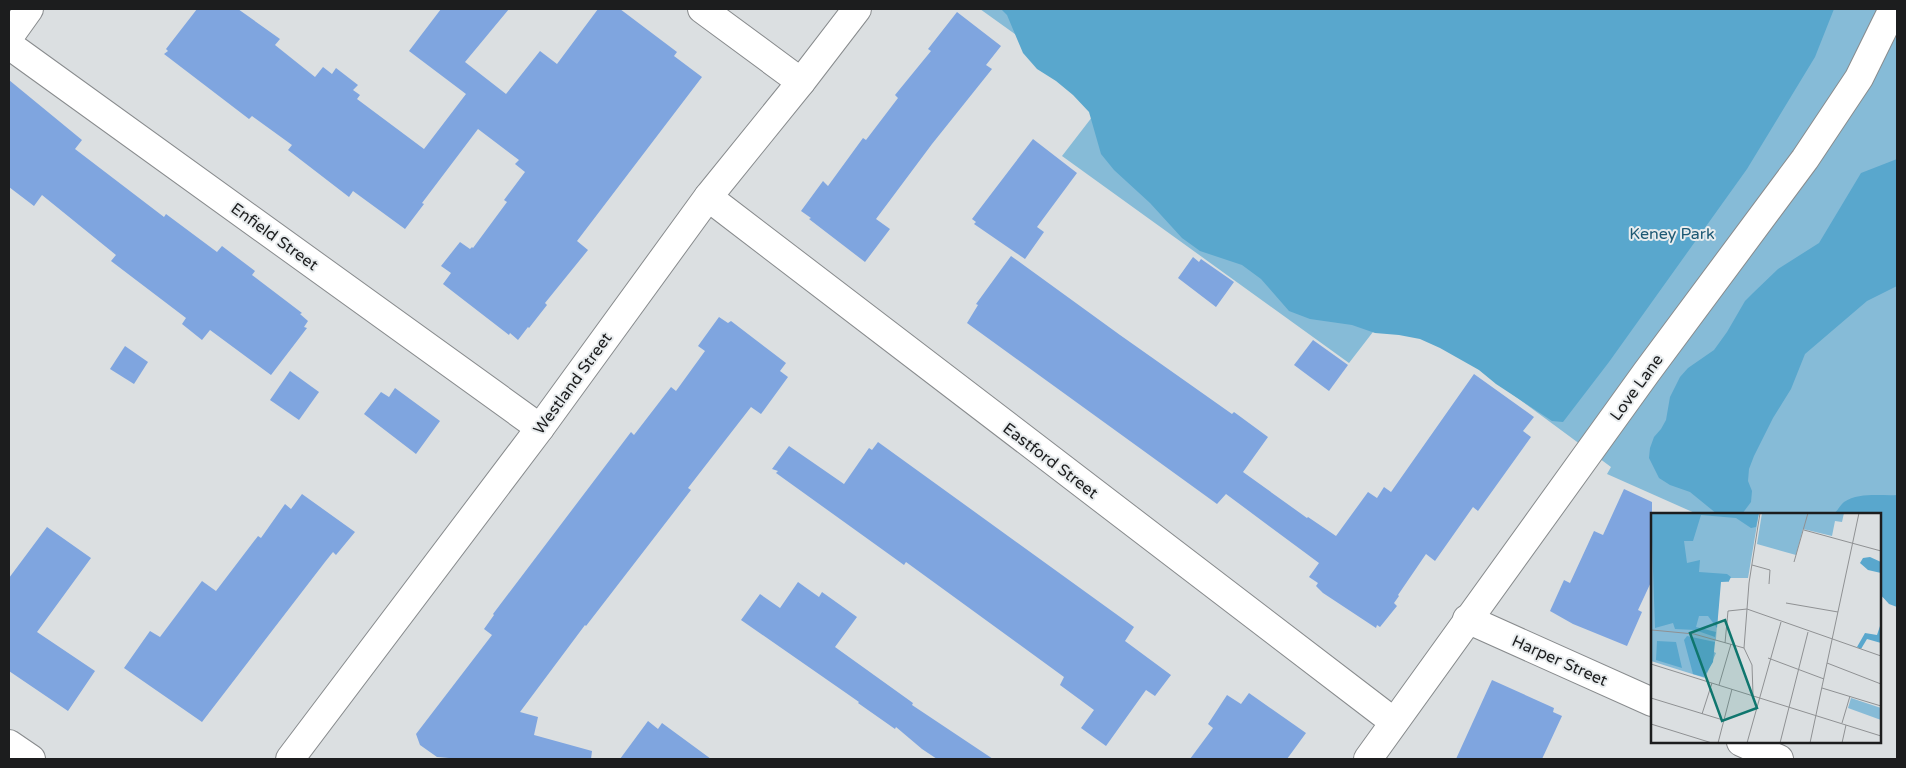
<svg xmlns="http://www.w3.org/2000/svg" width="1906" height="768" viewBox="0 0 1906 768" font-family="'Varela Round',sans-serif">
<rect width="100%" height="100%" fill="#dbdfe1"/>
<path fill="#86bbd7" d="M 980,9 L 1897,9 L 1897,604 L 1880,596 L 1880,514 L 1697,514 L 1607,474 L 1611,467 L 1393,306 L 1349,363 L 1062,156 L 1106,99 Z"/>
<g fill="#59a7cd">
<path d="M 1001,9 L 1834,9 L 1815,57 L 1747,169 L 1609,362 L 1563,422 L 1552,421 L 1496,384 L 1479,370 L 1440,348 L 1420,339 L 1399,335 L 1375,333 L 1352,325 L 1310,319 L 1289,311 L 1261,279 L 1242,265 L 1200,251 L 1182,238 L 1150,203 L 1114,170 L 1101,154 L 1089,112 L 1073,95 L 1056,81 L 1037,69 L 1023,53 L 1007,15 Z"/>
<path d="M 1897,159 L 1897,286 L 1867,301 L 1805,354 L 1791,389 L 1773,418 L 1754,456 L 1749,469 L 1748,481 L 1752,491 L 1751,502 L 1742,514 L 1717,514 L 1690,492 L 1670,485 L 1659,478 L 1649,458 L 1650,448 L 1654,437 L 1661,429 L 1666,420 L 1670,397 L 1680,377 L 1688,368 L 1714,350 L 1727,332 L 1745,301 L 1753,293 L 1778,269 L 1819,243 L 1861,173 Z"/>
<path d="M 1897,495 L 1897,607 L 1889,604 L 1880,594 L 1880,514 L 1833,514 C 1838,511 1840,505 1844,502 C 1859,492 1881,496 1897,495 Z"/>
</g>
<g fill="#7fa5df">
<path d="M 197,9 L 238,9 L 280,39 L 275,45 L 315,77 L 323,67 L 332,74 L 336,68 L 358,85 L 353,90 L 360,95 L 357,99 L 424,149 L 466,94 L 409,51 L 441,9 L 509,9 L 465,62 L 506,94 L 540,51 L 557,64 L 598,9 L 620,9 L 677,52 L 674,56 L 702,77 L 577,241 L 588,250 L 545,303 L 547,305 L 529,328 L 528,327 L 518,340 L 510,333 L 509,335 L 443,284 L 451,273 L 441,266 L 460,242 L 470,249 L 472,247 L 473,248 L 507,202 L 504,200 L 525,172 L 515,164 L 519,160 L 478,129 L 422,203 L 424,204 L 405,229 L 353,191 L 349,197 L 288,150 L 292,145 L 252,116 L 249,119 L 164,54 L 168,51 L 166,49 Z"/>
<path d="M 957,12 L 1001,46 L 986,65 L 992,69 L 932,144 L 876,219 L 890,229 L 865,262 L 809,219 L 811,218 L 801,211 L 823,181 L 828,186 L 863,138 L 866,140 L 898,98 L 895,95 L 931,51 L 928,49 Z"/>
<path d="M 9,80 L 82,140 L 75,149 L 164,217 L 166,214 L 217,252 L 222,246 L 255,271 L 252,275 L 302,313 L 300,314 L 308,321 L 304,327 L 307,328 L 271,375 L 210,330 L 202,340 L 182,324 L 186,318 L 111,261 L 116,255 L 42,195 L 34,206 L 9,187 Z"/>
<path d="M 1033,139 L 1077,173 L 1037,227 L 1044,232 L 1025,259 L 974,224 L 976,222 L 972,219 Z"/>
<path d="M 1011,256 L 1120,335 L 1232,414 L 1234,412 L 1268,437 L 1243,472 L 1307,518 L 1308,517 L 1336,536 L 1368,492 L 1377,498 L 1384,487 L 1391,492 L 1474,374 L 1534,417 L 1523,431 L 1531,437 L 1478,511 L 1473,507 L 1435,561 L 1426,554 L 1398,595 L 1399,596 L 1394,603 L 1397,606 L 1380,627 L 1377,625 L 1376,628 L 1323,593 L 1316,586 L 1318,583 L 1309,577 L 1319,563 L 1226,494 L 1217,504 L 967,323 L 978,305 L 976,304 Z"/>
<path d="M 1193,257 L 1199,262 L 1201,259 L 1234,282 L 1216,307 L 1178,278 Z"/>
<path d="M 719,317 L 728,323 L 731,321 L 786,363 L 780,371 L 788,377 L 761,414 L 751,407 L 688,488 L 691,490 L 586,626 L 585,625 L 520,712 L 538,717 L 534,735 L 592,751 L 591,759 L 461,759 L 437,757 L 420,745 L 416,734 L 492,635 L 484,629 L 494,615 L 493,614 L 631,432 L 634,435 L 671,387 L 676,391 L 705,351 L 698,346 Z"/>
<path d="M 1313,340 L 1348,365 L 1329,391 L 1294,365 Z"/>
<path d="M 125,346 L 148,362 L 134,384 L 110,369 Z"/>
<path d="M 290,371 L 319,392 L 299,420 L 270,400 Z"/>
<path d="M 395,388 L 440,421 L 416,454 L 364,414 L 381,392 L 389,397 Z"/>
<path d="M 878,442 L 1134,627 L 1125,641 L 1171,675 L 1155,696 L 1146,690 L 1106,746 L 1081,728 L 1094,710 L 1060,685 L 1064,677 L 906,562 L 904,565 L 776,473 L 778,471 L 772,469 L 789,446 L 844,484 L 869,448 L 872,450 Z"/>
<path d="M 1624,489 L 1652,502 L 1652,580 L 1638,610 L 1642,612 L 1627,646 L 1573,624 L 1550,611 L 1564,580 L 1570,583 L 1594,531 L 1603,535 Z"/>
<path d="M 302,494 L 355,532 L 336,555 L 333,552 L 325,562 L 202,722 L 124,668 L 150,631 L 160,637 L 202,581 L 216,591 L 258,536 L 261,538 L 285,504 L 291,509 Z"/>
<path d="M 47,527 L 91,558 L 37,632 L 95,671 L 68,711 L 9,671 L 9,578 Z"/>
<path d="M 798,582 L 819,597 L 822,592 L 857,617 L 835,647 L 913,703 L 912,705 L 993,759 L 937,759 L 922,749 L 896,727 L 895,729 L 858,703 L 859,702 L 741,620 L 760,594 L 780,608 Z"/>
<path d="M 1492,680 L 1554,708 L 1553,712 L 1562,716 L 1542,759 L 1456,759 Z"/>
<path d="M 1249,693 L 1306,733 L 1287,759 L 1190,759 L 1213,728 L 1208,724 L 1227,695 L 1241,704 Z"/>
<path d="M 648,721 L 658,729 L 662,723 L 711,759 L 620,759 Z"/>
</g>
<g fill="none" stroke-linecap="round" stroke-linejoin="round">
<defs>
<g id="street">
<path d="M 702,9 L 801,82"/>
<path d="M 9,37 L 29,9"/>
<path d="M 9,45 L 540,428"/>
<path d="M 708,197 L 1394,722"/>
<path d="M 1467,619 L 1652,702"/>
<path d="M 1741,742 L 1779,759"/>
<path d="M 1368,759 L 1646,373 L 1805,159 L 1859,78 L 1893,9"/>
</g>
<g id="secondary">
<path d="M 9,744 L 31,759"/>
<path d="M 290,759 L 540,428 L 708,197 L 801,82 L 857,9"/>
</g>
</defs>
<use href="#street" stroke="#888b8d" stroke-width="30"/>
<use href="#secondary" stroke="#888b8d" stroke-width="30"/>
<use href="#street" stroke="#fff" stroke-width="28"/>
<use href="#secondary" stroke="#fff" stroke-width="28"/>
</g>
<g text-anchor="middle" stroke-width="4" stroke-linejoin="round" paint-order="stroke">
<g font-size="16" fill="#1d5974" stroke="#e8ecee">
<text x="1672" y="239">Keney Park</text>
</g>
<g font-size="16" fill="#1c1d1e" stroke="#e8ecee">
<text transform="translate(275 236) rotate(36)" y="6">Enfield Street</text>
<text transform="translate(572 383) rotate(-54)" y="6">Westland Street</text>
<text transform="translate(1636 387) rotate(-54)" y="6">Love Lane</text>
<text transform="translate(1051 460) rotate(37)" y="6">Eastford Street</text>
<text transform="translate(1560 660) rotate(24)" y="6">Harper Street</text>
</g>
</g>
<g transform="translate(1651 513)">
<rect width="230" height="230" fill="#dbdfe1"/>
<path d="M 0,0 L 108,0 L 97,65 L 78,65 L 78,69 L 69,69 L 65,126 L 61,138 L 65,140 L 54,165 L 0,148 ZM 111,0 L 193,0 L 191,9 L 184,8 L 181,23 L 152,16 L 145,42 L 106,31 ZM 200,185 L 230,195 L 230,207 L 197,195 Z" fill="#86bbd7"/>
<path d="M 0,0 L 108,0 L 105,14 L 100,15 L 85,5 L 50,2 L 42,28 L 33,28 L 36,50 L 49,47 L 48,59 L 76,61 L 80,64 L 78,68 L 70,69 L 66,115 L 57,103 L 48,103 L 45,114 L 65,119 L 64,124 L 44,117 L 24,116 L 22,110 L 4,115 ZM 219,44 L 230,49 L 230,60 L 217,57 L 209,50 L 212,45 ZM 230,110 L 230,130 L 216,126 L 210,136 L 206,134 L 214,120 L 226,122 ZM 36,123 L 64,129 L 62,149 L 53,164 L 42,161 L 33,127 ZM 6,128 L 25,129 L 31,155 L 5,147 Z" fill="#59a7cd"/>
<path fill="none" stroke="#8f9193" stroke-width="1" d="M 153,17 L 230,38M 143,49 L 157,0M 101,52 L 119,57 L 118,71M 0,77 L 0,146M 135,90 L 187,99M 1,117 L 43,121 L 93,135 L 101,152 L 102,182M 74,130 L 77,98 L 96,96 L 230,143M 93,135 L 98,70 L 109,0M 117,145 L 173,166M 176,150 L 230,171M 0,151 L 230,223M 68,172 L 80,131M 171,175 L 230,193M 0,185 L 72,207M 51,201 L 61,170M 191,210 L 199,183M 0,211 L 61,230M 67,230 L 81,176M 96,230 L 130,109M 129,230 L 157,119M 159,230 L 208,0M 191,230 L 195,212"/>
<path fill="#0f766e" fill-opacity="0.15" stroke="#0f766e" stroke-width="2.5" d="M 74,107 L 106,195 L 71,208 L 39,120 Z"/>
<rect width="230" height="230" fill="none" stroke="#1c1d1e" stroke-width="2.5"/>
</g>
<rect width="1906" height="768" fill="none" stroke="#1c1d1e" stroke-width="20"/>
</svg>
